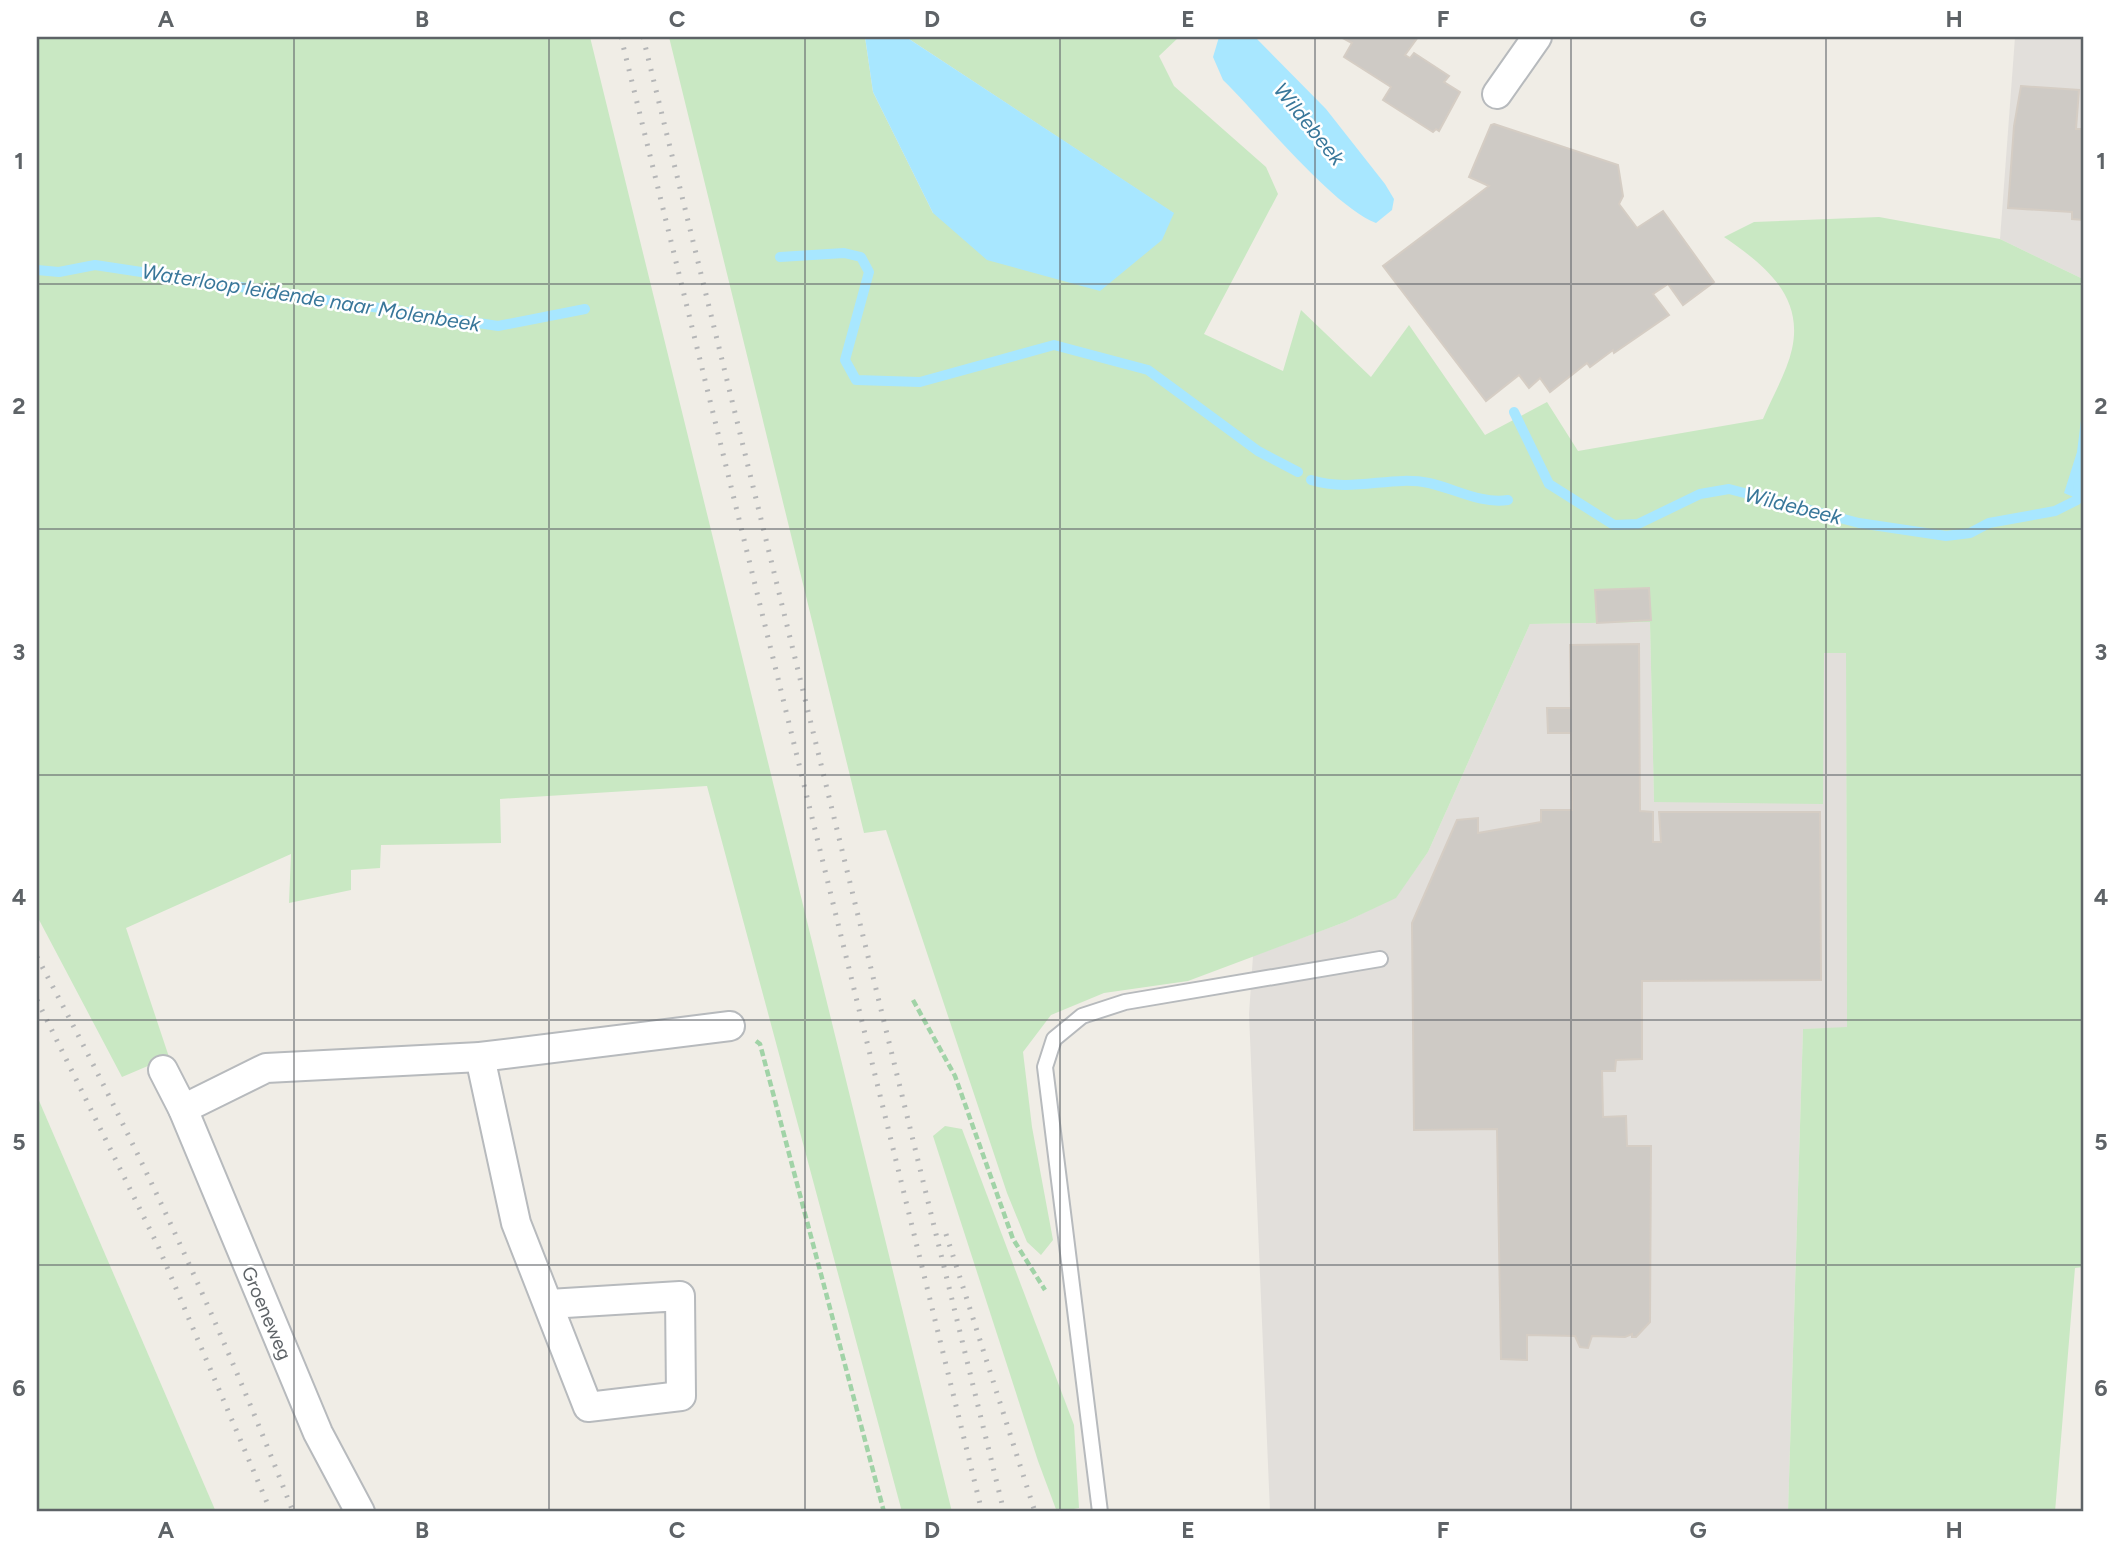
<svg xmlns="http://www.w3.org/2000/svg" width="2120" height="1549" viewBox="0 0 2120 1549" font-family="Figtree,sans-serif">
<rect width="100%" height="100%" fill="#f0ede6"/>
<g fill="#e2dfdb">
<path d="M 2015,37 L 2083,37 L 2083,279 L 2000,239 Z"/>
<path d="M 1650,622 L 1654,802 L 1824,653 L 1846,653 L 1847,1028 L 1803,1029 L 1788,1512 L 1270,1512 L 1249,1014 L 1253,956 L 1345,922 L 1396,897 L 1428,852 L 1530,624 Z"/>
</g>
<g fill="#c9e8c3">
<path d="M 37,37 L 590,37 L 952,1512 L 902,1512 L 707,786 L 500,799 L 501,843 L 381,845 L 380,868 L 351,870 L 351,890 L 289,903 L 291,854 L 126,928 L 169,1057 L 122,1077 L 37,916 Z"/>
<path d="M 669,37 L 865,37 L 873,92 L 933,213 L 1173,213 L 906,37 L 1179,37 L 1159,56 L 1174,86 L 1266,167 L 1278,194 L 1204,334 L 1283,371 L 1301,310 L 1371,377 L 1409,325 L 1485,435 L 1547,402 L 1578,451 L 1763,419 C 1772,397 1787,372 1792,349 C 1804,295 1763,264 1724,237 L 1754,222 L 1879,217 L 2000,239 L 2083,279 L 2083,1267 L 2075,1268 L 2055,1512 L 1788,1512 L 1803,1029 L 1847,1027 L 1846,653 L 1824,653 L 1823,804 L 1654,802 L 1650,622 L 1530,624 L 1428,852 L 1396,898 L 1345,922 L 1188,981 L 1104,993 L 1051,1015 L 1023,1052 L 1032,1127 L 1053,1240 L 1041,1255 L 1027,1242 L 1007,1193 L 886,830 L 864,833 Z"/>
<path d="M 37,1096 L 216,1512 L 37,1512 Z"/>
<path d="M 945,1126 L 962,1129 L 1074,1425 L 1079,1508 L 1057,1512 L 1038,1461 L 933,1136 Z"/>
</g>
<g fill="#a8e7ff">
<path d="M 865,37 L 906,37 L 1174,213 L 1162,240 L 1100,291 L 987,260 L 933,213 L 873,92 Z"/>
<path d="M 1219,37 L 1257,39 L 1326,109 L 1385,184 L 1394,199 L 1392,210 L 1376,223 C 1331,205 1261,117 1223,80 L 1213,57 Z"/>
<path d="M 2083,404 L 2083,501 L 2064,493 L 2077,452 Z"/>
</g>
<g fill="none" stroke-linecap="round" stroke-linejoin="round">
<g stroke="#a8e7ff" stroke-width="10">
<path d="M 780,257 L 844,253 L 861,257 L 869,272 L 845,360 L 856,380 L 920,382 L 1054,345 L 1148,370 L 1258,451 L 1298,472"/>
<path d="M 37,270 L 59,272 L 95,265 L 498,326 L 585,309"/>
<path d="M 1514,412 L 1549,484 L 1614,525 L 1638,524 L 1700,494 L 1729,489 L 1859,523 L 1946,536 L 1970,533 L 1989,523 L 2055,511 L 2077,500 L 2079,484"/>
<path d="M 1311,480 C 1353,493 1391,475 1429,483 C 1456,489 1480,504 1508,500"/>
</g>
</g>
<g fill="#cecac5" stroke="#d5cdc4" stroke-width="2">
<path d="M 1341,37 L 1418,37 L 1405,55 L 1410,58 L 1414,53 L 1449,76 L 1444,82 L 1460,92 L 1439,131 L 1436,129 L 1433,132 L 1383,100 L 1391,87 L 1344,57 L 1352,43 Z"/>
<path d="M 2021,86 L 2079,90 L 2076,129 L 2083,129 L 2083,220 L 2072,219 L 2072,212 L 2008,208 L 2014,126 Z"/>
<path d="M 1494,124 L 1618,165 L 1623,196 L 1619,204 L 1637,228 L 1663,211 L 1714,282 L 1683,305 L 1668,284 L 1653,294 L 1669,315 L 1614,353 L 1613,350 L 1590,367 L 1587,363 L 1550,392 L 1540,378 L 1529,388 L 1519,375 L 1486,401 L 1383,266 L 1489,186 L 1469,177 L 1491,125 Z"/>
<path d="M 1649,588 L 1651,620 L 1597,623 L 1595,590 Z"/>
<path d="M 1639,644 L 1640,811 L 1653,812 L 1653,842 L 1661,842 L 1659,812 L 1820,812 L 1821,980 L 1642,981 L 1642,1059 L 1616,1060 L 1615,1071 L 1602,1071 L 1603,1117 L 1626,1116 L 1627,1146 L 1651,1146 L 1650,1322 L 1636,1337 L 1632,1337 L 1632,1334 L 1625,1337 L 1592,1336 L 1588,1348 L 1580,1347 L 1575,1336 L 1527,1335 L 1527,1360 L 1501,1359 L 1497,1129 L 1414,1130 L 1412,923 L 1457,820 L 1478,818 L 1478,833 L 1541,822 L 1541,810 L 1572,810 L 1571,733 L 1548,733 L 1547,708 L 1571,708 L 1570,645 Z"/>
</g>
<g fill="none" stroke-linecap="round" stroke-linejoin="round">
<defs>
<path id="service" d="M 1100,1512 L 1045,1067 L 1054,1039 L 1082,1016 L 1125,1002 L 1380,959"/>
<g id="minor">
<path d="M 1497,94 L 1537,37"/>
<path d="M 480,1057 L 516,1223 L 588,1407 L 681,1396 L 680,1296 L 549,1304"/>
<path d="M 163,1070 L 183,1109 L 318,1433 L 360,1512"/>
<path d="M 183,1109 L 266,1068 L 480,1057 L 730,1026"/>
</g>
</defs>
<use href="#service" stroke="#b7babd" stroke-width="18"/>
<use href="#minor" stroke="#b7babd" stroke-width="32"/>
<g stroke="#a1d3a7" stroke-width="4.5" stroke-dasharray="7 3.5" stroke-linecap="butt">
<path d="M 913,1000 L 955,1076 L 1013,1239 L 1045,1290"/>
<path d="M 756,1041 L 760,1044 L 884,1512"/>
</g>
<use href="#service" stroke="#fff" stroke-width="14"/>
<use href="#minor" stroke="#fff" stroke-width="28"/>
<g stroke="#b5b6b7" stroke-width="5" stroke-dasharray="2 9" stroke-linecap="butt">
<path d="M 621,37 L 982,1512"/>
<path d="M 643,37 L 1004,1512"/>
<path d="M 37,957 C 133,1136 220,1322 293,1512"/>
<path d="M 37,1000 L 158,1246 L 271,1512"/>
<path d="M 946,1234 L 1035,1512"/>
</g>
</g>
<path fill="none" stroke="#5e6367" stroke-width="2" stroke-opacity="0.55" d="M 294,37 L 294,1512M 549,37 L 549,1512M 805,37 L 805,1512M 1060,37 L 1060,1512M 1315,37 L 1315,1512M 1571,37 L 1571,1512M 1826,37 L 1826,1512M 37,284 L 2083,284M 37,529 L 2083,529M 37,775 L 2083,775M 37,1020 L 2083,1020M 37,1265 L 2083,1265"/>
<g text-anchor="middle" stroke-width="5" stroke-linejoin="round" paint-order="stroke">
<g font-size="19" fill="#5e6367" stroke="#fff">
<text transform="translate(267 1313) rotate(67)" y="7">Groeneweg</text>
</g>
<g font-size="21" font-style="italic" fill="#39779a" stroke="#fff">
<text transform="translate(1309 124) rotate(51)" y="7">Wildebeek</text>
<text transform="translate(311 298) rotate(9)" y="7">Waterloop leidende naar Molenbeek</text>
<text transform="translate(1793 506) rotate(14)" y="7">Wildebeek</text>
</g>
</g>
<rect width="2120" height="1549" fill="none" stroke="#ffffff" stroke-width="77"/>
<rect x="38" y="38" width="2044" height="1472" fill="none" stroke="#5e6367" stroke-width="2.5"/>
<g font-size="23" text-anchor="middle" font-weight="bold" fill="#5e6367">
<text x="166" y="27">A</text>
<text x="422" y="27">B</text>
<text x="677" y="27">C</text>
<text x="932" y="27">D</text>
<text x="1188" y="27">E</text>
<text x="1443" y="27">F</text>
<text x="1698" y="27">G</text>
<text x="1954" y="27">H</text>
<text x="19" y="169">1</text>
<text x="2101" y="169">1</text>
<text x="19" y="414">2</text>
<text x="2101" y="414">2</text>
<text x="19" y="660">3</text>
<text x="2101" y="660">3</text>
<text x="19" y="905">4</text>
<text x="2101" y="905">4</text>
<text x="19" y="1150">5</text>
<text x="2101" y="1150">5</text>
<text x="19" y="1396">6</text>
<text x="2101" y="1396">6</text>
<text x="166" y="1538">A</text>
<text x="422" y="1538">B</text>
<text x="677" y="1538">C</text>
<text x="932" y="1538">D</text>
<text x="1188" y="1538">E</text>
<text x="1443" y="1538">F</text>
<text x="1698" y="1538">G</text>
<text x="1954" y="1538">H</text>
</g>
</svg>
